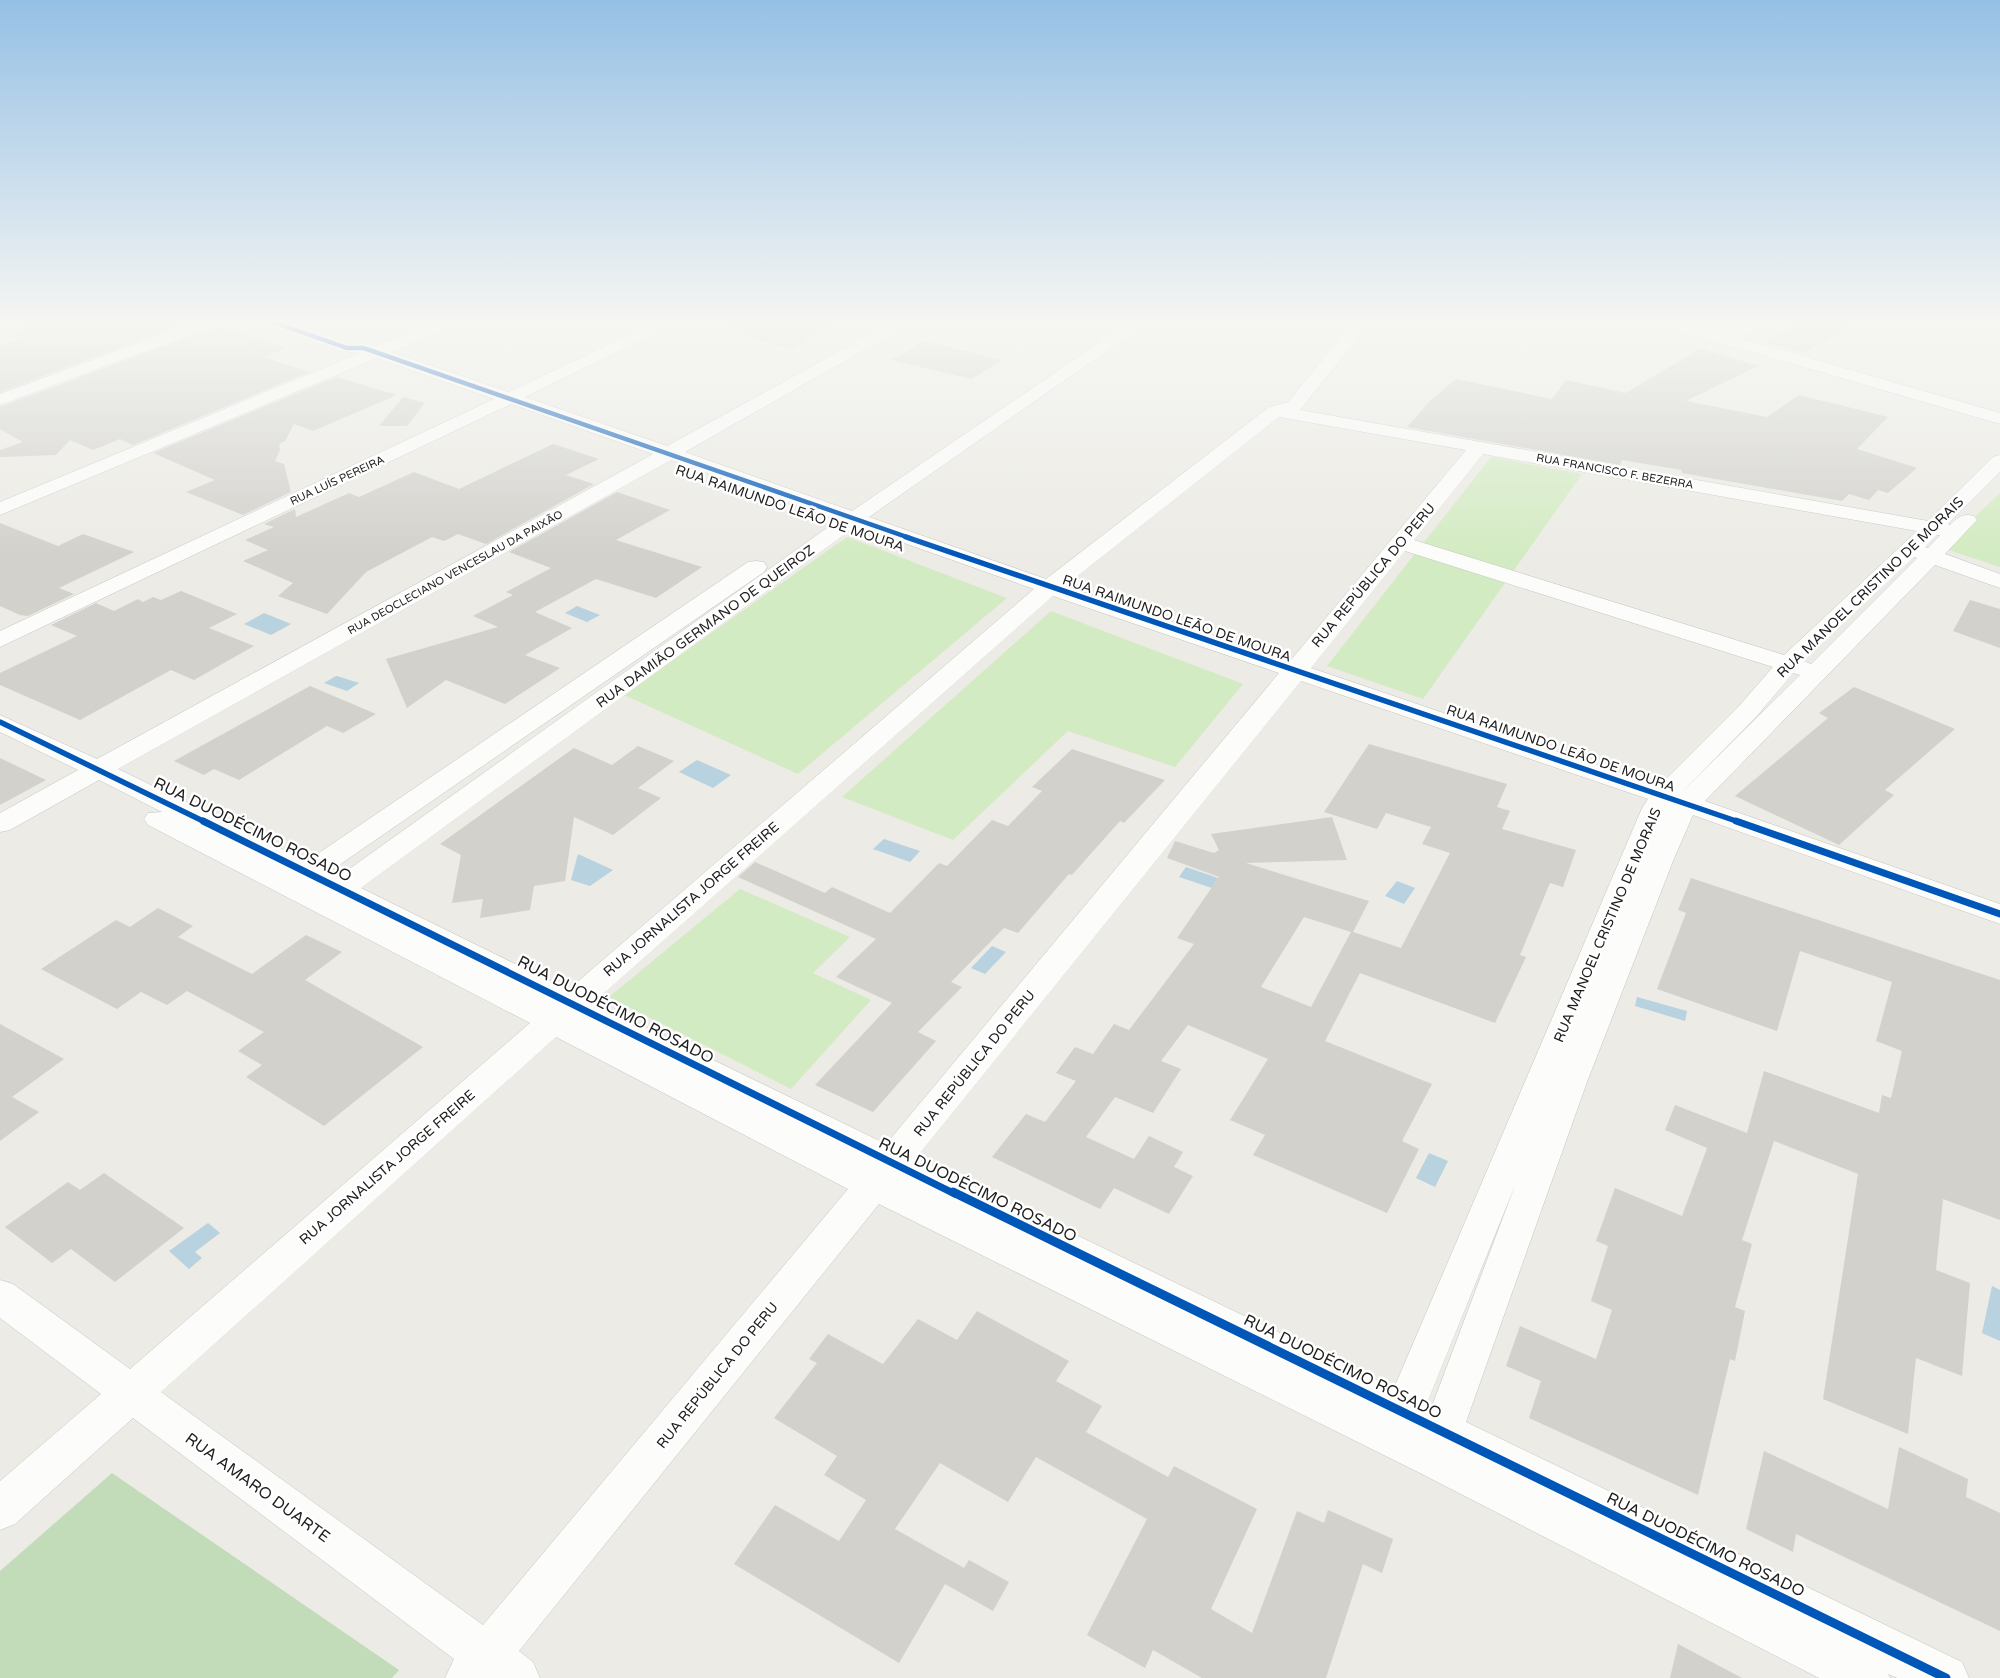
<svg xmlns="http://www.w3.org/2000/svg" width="2000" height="1678" viewBox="0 0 2000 1678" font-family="'Varela Round',sans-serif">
<rect width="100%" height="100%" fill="#ecebe5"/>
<g fill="#d3ebc2">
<path d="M 1491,457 L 1582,474 L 1423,699 L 1327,666 Z"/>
<path d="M 2000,493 L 2000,567 L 1943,548 Z"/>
<path d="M 847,537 L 1007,598 L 798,774 L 624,695 Z"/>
<path d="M 1051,611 L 1243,684 L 1175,767 L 1068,731 L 953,840 L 842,797 Z"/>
<path d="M 740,889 L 850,937 L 813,973 L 871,1000 L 791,1089 L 609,997 Z"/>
</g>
<path fill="#c2dcba" d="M 112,1473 L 399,1670 L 392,1678 L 0,1678 L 0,1571 Z"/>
<g fill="#b8d2e0">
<path d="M 577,606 L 600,615 L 587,622 L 565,613 Z"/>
<path d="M 264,613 L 291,624 L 271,635 L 244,624 Z"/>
<path d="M 336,676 L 337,676 L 359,683 L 347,691 L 324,683 Z"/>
<path d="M 697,760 L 731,775 L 713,788 L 679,772 Z"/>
<path d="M 884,839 L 920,851 L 910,862 L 873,849 Z"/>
<path d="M 578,854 L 613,870 L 590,886 L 571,880 Z"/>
<path d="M 1186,867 L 1218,878 L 1212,888 L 1179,877 Z"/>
<path d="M 1397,881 L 1415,888 L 1404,904 L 1385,896 Z"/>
<path d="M 992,946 L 1006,952 L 985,974 L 971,968 Z"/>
<path d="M 1637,997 L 1687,1011 L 1685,1021 L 1635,1006 Z"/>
<path d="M 1429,1153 L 1448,1161 L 1435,1187 L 1416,1178 Z"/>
<path d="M 208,1223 L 220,1233 L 195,1252 L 202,1258 L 189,1269 L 169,1251 Z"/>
<path d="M 1992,1286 L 2000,1290 L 2000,1341 L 1982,1333 Z"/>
</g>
<g fill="#d2d1cc" fill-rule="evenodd">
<path d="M 32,320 L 95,320 L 113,325 L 136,320 L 193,320 L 0,392 L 0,345 L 23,338 L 14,336 Z"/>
<path d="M 729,320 L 843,320 L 793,348 L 750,339 L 755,336 L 728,330 Z"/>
<path d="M 1802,320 L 1859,320 L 1804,353 L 1764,342 Z"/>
<path d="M 221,325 L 287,348 L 264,357 L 309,372 L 133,445 L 120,439 L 93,450 L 70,440 L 56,455 L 0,457 L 0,450 L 23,442 L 0,429 L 0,407 Z"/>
<path d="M 924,341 L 1002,360 L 972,379 L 891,360 Z"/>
<path d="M 1701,348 L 1758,366 L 1686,401 L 1767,417 L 1799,395 L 1888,417 L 1857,449 L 1917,468 L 1888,493 L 1878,490 L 1869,500 L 1849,494 L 1842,501 L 1682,473 L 1682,470 L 1622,460 L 1620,465 L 1407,427 L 1431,400 L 1456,379 L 1552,399 L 1566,380 L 1626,393 Z"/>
<path d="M 336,377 L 397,395 L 313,431 L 294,424 L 285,441 L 279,444 L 280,450 L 275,461 L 284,464 L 291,492 L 243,515 L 186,492 L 215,480 L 153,453 Z"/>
<path d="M 403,397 L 425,403 L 407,426 L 379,426 Z"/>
<path d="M 553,444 L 599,459 L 566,475 L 594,484 L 486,544 L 458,534 L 444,541 L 432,537 L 366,572 L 327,614 L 278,596 L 293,583 L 243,561 L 268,550 L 245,540 L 274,527 L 264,524 L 295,509 L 296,517 L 349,493 L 359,497 L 414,472 L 459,489 Z"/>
<path d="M 617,492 L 670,510 L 616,540 L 702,567 L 656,598 L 596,579 L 535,612 L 572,628 L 525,655 L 560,668 L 505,704 L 446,680 L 407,708 L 386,659 L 498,627 L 473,616 L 513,595 L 506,592 L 551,568 L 509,552 Z"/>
<path d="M 0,523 L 58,546 L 83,534 L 134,552 L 59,588 L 74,594 L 28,616 L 20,615 L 0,606 Z"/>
<path d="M 181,591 L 237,614 L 209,628 L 254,646 L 194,680 L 171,670 L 80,720 L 0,685 L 0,673 L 77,636 L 51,625 L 96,603 L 114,611 L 138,599 L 143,602 L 153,597 L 161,600 Z"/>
<path d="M 1970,600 L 2000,609 L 2000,648 L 1953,631 Z"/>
<path d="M 310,686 L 376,714 L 343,733 L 327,726 L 239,780 L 214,769 L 204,775 L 174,761 Z"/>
<path d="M 1854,687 L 1955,729 L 1885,790 L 1894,795 L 1839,845 L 1735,796 L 1828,718 L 1819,713 Z"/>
<path d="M 1369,744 L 1507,784 L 1497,807 L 1510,811 L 1502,829 L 1576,850 L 1563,887 L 1550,883 L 1520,955 L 1526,957 L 1495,1023 L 1360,973 L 1325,1041 L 1432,1084 L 1402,1141 L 1419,1149 L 1387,1213 L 1253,1155 L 1265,1135 L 1230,1120 L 1268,1059 L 1188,1025 L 1161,1061 L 1181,1069 L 1153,1113 L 1115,1097 L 1086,1137 L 1134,1159 L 1149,1136 L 1183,1152 L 1174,1167 L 1193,1176 L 1169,1214 L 1114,1188 L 1100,1209 L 992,1157 L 1026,1114 L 1045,1122 L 1076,1081 L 1056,1073 L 1075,1047 L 1093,1054 L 1114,1024 L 1129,1030 L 1194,944 L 1177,938 L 1219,877 L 1167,858 L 1175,841 L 1214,853 L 1219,850 L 1211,834 L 1332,817 L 1347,860 L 1246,863 L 1369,901 L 1353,932 L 1401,948 L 1450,853 L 1422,844 L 1431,827 L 1386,813 L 1377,829 L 1324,812 ZM 1304,917 L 1351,932 L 1311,1007 L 1261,987 Z"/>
<path d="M 638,746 L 674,761 L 638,788 L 661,798 L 613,835 L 574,817 L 565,881 L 534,886 L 530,910 L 480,918 L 483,899 L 452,903 L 461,855 L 440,844 L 574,748 L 612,765 Z"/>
<path d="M 1072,749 L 1165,780 L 1124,823 L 1120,821 L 1072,875 L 1069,874 L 1018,933 L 1004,928 L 951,982 L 962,987 L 918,1032 L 936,1041 L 873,1112 L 815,1085 L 892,1003 L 836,977 L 876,939 L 738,877 L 755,862 L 825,893 L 832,887 L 890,913 L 939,863 L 947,866 L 992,820 L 1008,826 L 1042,791 L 1032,787 Z"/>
<path d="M 0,758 L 46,780 L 0,805 Z"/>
<path d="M 1691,878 L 2000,980 L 2000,1220 L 1943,1199 L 1936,1270 L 1970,1283 L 1962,1376 L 1916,1358 L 1908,1434 L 1823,1399 L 1858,1174 L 1774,1141 L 1742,1240 L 1752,1244 L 1735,1307 L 1745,1311 L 1735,1361 L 1730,1359 L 1698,1495 L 1529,1418 L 1541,1381 L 1506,1366 L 1520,1326 L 1596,1359 L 1612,1310 L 1591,1301 L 1608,1246 L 1596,1241 L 1615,1188 L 1682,1216 L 1707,1148 L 1665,1130 L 1675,1105 L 1747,1133 L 1764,1071 L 1879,1113 L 1882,1095 L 1891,1098 L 1902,1051 L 1876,1041 L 1892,982 L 1800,951 L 1777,1031 L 1657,989 L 1686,913 L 1678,910 Z"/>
<path d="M 158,908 L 193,926 L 178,937 L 252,974 L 306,935 L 342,952 L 305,980 L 423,1047 L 324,1126 L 246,1077 L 262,1065 L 238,1051 L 264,1032 L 187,991 L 167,1005 L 141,992 L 117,1009 L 41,969 L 116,920 L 130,927 Z"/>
<path d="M 0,1024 L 64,1059 L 12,1097 L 39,1112 L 0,1141 Z"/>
<path d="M 104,1173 L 184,1228 L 115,1282 L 71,1249 L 52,1263 L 5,1227 L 68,1182 L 80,1190 Z"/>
<path d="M 977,1311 L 1069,1361 L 1056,1381 L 1102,1406 L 1086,1432 L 1168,1477 L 1174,1466 L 1257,1509 L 1211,1609 L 1252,1633 L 1297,1511 L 1324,1523 L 1328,1510 L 1393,1539 L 1382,1573 L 1363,1564 L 1326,1678 L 1202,1678 L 1153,1650 L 1145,1668 L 1087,1635 L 1147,1519 L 1036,1457 L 1008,1502 L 940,1463 L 895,1529 L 964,1568 L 969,1560 L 1009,1582 L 993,1611 L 945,1584 L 899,1663 L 734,1564 L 775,1505 L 839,1541 L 866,1500 L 824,1475 L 837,1456 L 774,1418 L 817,1363 L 809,1359 L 828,1334 L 883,1364 L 918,1319 L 957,1340 Z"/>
<path d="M 1899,1447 L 1968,1479 L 1966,1497 L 2000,1513 L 2000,1631 L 1796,1534 L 1793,1552 L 1746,1529 L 1764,1451 L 1888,1509 Z"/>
<path d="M 1678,1644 L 1742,1678 L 1670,1678 Z"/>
</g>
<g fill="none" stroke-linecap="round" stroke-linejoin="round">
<defs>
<g id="minor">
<path d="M 200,320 L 224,320 L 222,323 L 0,405 L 0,394 Z"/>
<path d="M 259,320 L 284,320 L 349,343 L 364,343 L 375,346 L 438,320 L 461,320 L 459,323 L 391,352 L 509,392 L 660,320 L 682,320 L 525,397 L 667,446 L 896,320 L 917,320 L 685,452 L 852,511 L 1132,320 L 1151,320 L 869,517 L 1046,579 L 1269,407 L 1288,402 L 1355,320 L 1372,320 L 1300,410 L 1928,521 L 1993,457 L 2000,455 L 2000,472 L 1948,524 L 1950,525 C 1958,517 1963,513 1974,516 L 1977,520 L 1945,554 L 2000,574 L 2000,588 L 1935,565 L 1705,801 L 2000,904 L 2000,924 L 1693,815 L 1673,861 L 1587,1082 L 1466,1422 L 1962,1662 L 1969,1678 L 1897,1678 L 1888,1674 L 1890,1678 L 1819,1678 L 1418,1472 L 879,1204 L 519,1651 L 533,1662 L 540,1678 L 445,1678 L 454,1659 L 133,1418 L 15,1524 L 0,1530 L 0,1481 L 101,1394 L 0,1318 L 0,1280 L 13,1284 L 130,1369 L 530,1023 L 148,825 L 144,819 L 148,813 L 162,812 L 99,780 L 10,830 L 0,832 L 0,813 L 78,770 L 0,732 L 0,715 L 97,759 L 653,454 L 511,404 L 0,647 L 0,631 L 494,399 L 377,358 L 0,515 L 0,502 L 360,353 L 341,351 L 261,323 ZM 1279,417 L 1466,450 L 1290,661 L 1065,586 ZM 1483,454 L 1917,531 L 1784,655 L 1414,540 ZM 671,460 L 838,520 L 338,877 L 329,872 L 764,572 L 767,567 L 764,562 L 756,561 L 748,562 L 307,861 L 118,769 ZM 856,526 L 1034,589 L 568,990 L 361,888 ZM 1937,535 L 1940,535 L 1928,548 L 1925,547 ZM 1405,551 L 1773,667 L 1739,706 L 1659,786 L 1311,668 ZM 1914,557 L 1917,558 L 1811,664 L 1804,661 ZM 1053,596 L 1279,673 L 886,1144 L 594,1002 ZM 1793,673 L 1800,675 L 1681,793 L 1757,716 ZM 1301,681 L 1648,799 L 1642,808 L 1394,1388 L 916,1158 ZM 556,1037 L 848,1189 L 483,1625 L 161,1392 ZM 1516,1183 L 1432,1406 L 1427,1403 Z"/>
<path d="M 1749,320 L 1769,320 L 1733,343 L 1721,343 L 1719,340 L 1721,337 Z"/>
</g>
<path id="tertiary" d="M 1650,320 L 1677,320 L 2000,413 L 2000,424 L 1652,323 Z"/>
</defs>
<use href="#minor" stroke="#c4c4c1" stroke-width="1"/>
<use href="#tertiary" stroke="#c4c4c1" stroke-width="1"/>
<use href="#minor" fill="#fcfcfb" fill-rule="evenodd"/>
<use href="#tertiary" fill="#fcfcfb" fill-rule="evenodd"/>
<defs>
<path id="cycleway-far3" d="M 267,320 L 347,348 L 364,348 L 910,538"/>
<g id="cycleway-far2">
<path d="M 906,537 L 1739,822"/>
<path d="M 0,722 L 205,822"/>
</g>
<g id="cycleway-far1">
<path d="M 203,821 L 955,1194"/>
<path d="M 1736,821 L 2000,914"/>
</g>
<path id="cycleway" d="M 953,1192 L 1946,1678"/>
</defs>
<use href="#cycleway-far3" stroke="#fff" stroke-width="6"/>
<use href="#cycleway-far2" stroke="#fff" stroke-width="8"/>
<use href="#cycleway-far1" stroke="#fff" stroke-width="10"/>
<use href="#cycleway" stroke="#fff" stroke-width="12"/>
<use href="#cycleway-far3" stroke="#0057b8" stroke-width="4.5"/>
<use href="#cycleway-far2" stroke="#0057b8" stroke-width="5.5"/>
<use href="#cycleway-far1" stroke="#0057b8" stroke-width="7"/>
<use href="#cycleway" stroke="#0057b8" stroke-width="9"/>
</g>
<linearGradient id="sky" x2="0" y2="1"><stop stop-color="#95c0e5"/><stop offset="0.58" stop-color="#f6f6f3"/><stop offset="1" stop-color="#f6f6f3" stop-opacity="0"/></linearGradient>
<rect width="2000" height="555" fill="url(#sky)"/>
<g text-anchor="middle" stroke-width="5" stroke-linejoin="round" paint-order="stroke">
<g font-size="11" fill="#1d1d1d" stroke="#fff">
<text transform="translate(1615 471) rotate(10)" y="4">RUA FRANCISCO F. BEZERRA</text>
<text transform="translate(337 480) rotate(-25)" y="4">RUA LUÍS PEREIRA</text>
<text transform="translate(455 572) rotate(-29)" y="4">RUA DEOCLECIANO VENCESLAU DA PAIXÃO</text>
</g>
<g font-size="14" fill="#1d1d1d" stroke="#fff">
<text transform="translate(790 508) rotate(19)" y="5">RUA RAIMUNDO LEÃO DE MOURA</text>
<text transform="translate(1373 575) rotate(-50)" y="5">RUA REPÚBLICA DO PERU</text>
<text transform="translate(1870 587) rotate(-44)" y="5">RUA MANOEL CRISTINO DE MORAIS</text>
<text transform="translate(1177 618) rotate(19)" y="5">RUA RAIMUNDO LEÃO DE MOURA</text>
<text transform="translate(705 626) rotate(-36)" y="5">RUA DAMIÃO GERMANO DE QUEIROZ</text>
<text transform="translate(1561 748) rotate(19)" y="5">RUA RAIMUNDO LEÃO DE MOURA</text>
<text transform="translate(691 899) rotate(-41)" y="5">RUA JORNALISTA JORGE FREIRE</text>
<text transform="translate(1607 925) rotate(-67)" y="5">RUA MANOEL CRISTINO DE MORAIS</text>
<text transform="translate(974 1063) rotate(-51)" y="5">RUA REPÚBLICA DO PERU</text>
<text transform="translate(387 1167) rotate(-41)" y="5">RUA JORNALISTA JORGE FREIRE</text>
<text transform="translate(717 1375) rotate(-51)" y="5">RUA REPÚBLICA DO PERU</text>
</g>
<g font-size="16" fill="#1d1d1d" stroke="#fff">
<text transform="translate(253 829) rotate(26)" y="6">RUA DUODÉCIMO ROSADO</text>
<text transform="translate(616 1009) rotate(27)" y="6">RUA DUODÉCIMO ROSADO</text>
<text transform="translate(978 1189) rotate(26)" y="6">RUA DUODÉCIMO ROSADO</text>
<text transform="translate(1343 1366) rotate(26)" y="6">RUA DUODÉCIMO ROSADO</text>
<text transform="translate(258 1487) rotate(36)" y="6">RUA AMARO DUARTE</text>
<text transform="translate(1706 1544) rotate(26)" y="6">RUA DUODÉCIMO ROSADO</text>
</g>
</g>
</svg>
